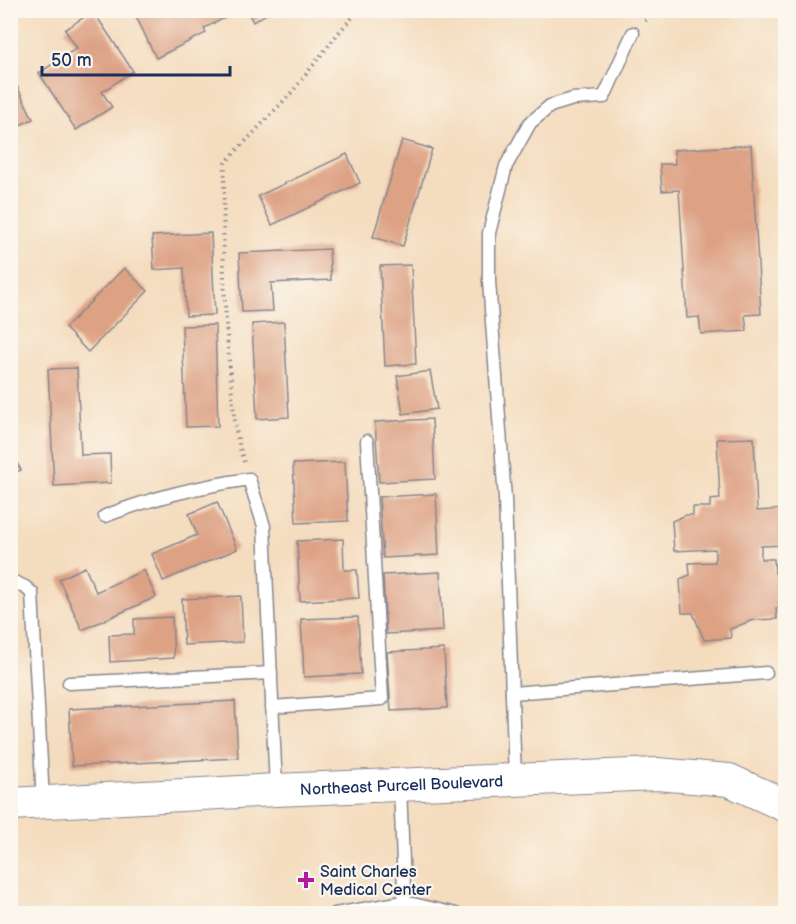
<svg xmlns="http://www.w3.org/2000/svg" width="796" height="924" viewBox="0 0 796 924" font-family="'Balsamiq Sans',sans-serif">
<rect width="100%" height="100%" fill="#fbf7ec"/>
<filter id="ink" filterUnits="userSpaceOnUse"><feTurbulence type="fractalNoise" baseFrequency=".0167" numOctaves="2"/><feDisplacementMap in="SourceGraphic" scale="12" xChannelSelector="R" yChannelSelector="G"/><feConvolveMatrix kernelMatrix="1 2 1 2 8 2 1 2 1" color-interpolation-filters="sRGB"/></filter>
<filter id="wash" filterUnits="userSpaceOnUse"><feTurbulence type="fractalNoise" baseFrequency=".008" numOctaves="4" result="noise"/><feDisplacementMap in="SourceGraphic" scale="24" xChannelSelector="R" yChannelSelector="G"/><feGaussianBlur stdDeviation="1.35" result="paint"/><feColorMatrix in="noise" values="0 0 0 0 0 0 0 0 0 0 0 0 0 0 0 0 0 1.4 0 .05"/><feComposite in="paint" operator="in"/></filter>
<g filter="url(#wash)">
<rect width="100%" height="100%" fill="#f4dcbe"/>
<g id="blocks">
<g fill="#dda184">
<path d="M 133,10 L 231,10 L 233,14 L 204,28 L 206,33 L 156,58 Z"/>
<path d="M 247,10 L 273,10 L 253,22 Z"/>
<path d="M 93,11 L 133,71 L 102,92 L 112,107 L 76,130 L 39,73 L 77,48 L 65,30 Z"/>
<path d="M 10,72 L 33,119 L 10,130 Z"/>
<path d="M 402,140 L 432,149 L 403,246 L 373,237 Z"/>
<path d="M 751,145 L 761,314 L 745,315 L 747,331 L 701,334 L 699,317 L 687,318 L 679,190 L 662,191 L 660,164 L 675,164 L 674,150 Z"/>
<path d="M 347,154 L 360,183 L 272,225 L 258,196 Z"/>
<path d="M 211,233 L 215,315 L 186,316 L 184,268 L 154,270 L 152,236 Z"/>
<path d="M 329,249 L 331,280 L 271,283 L 273,311 L 242,312 L 239,253 Z"/>
<path d="M 411,265 L 416,364 L 385,366 L 380,266 Z"/>
<path d="M 124,268 L 148,291 L 88,352 L 65,328 Z"/>
<path d="M 284,322 L 289,417 L 257,419 L 252,324 Z"/>
<path d="M 215,325 L 218,426 L 186,427 L 182,326 Z"/>
<path d="M 77,368 L 81,455 L 110,454 L 111,483 L 54,486 L 48,369 Z"/>
<path d="M 430,371 L 437,409 L 403,414 L 397,376 Z"/>
<path d="M 432,419 L 435,479 L 379,482 L 375,422 Z"/>
<path d="M 754,438 L 757,511 L 786,509 L 786,545 L 761,546 L 761,559 L 774,559 L 775,573 L 786,572 L 786,608 L 776,608 L 777,619 L 753,620 L 730,629 L 731,638 L 704,640 L 693,613 L 682,613 L 680,579 L 690,575 L 689,563 L 715,562 L 715,549 L 674,551 L 672,521 L 686,515 L 693,515 L 693,507 L 710,507 L 710,500 L 720,499 L 717,439 Z"/>
<path d="M 10,451 L 21,470 L 10,475 Z"/>
<path d="M 345,462 L 348,521 L 296,523 L 293,464 Z"/>
<path d="M 436,494 L 439,555 L 383,558 L 379,497 Z"/>
<path d="M 217,502 L 237,549 L 163,581 L 152,554 L 197,535 L 189,514 Z"/>
<path d="M 343,539 L 344,570 L 357,570 L 359,598 L 300,601 L 297,541 Z"/>
<path d="M 85,567 L 96,592 L 144,570 L 156,597 L 82,630 L 59,579 Z"/>
<path d="M 440,572 L 443,631 L 386,634 L 383,575 Z"/>
<path d="M 241,596 L 243,642 L 184,645 L 182,599 Z"/>
<path d="M 172,617 L 174,658 L 110,662 L 109,635 L 134,634 L 134,619 Z"/>
<path d="M 358,617 L 361,674 L 304,677 L 301,619 Z"/>
<path d="M 444,649 L 447,708 L 391,711 L 387,652 Z"/>
<path d="M 235,701 L 238,758 L 72,766 L 69,709 Z"/>
</g>
</g>
</g>
<g filter="url(#ink)">
<use href="#blocks" fill-opacity="0" stroke="#88868e" stroke-width="1.5"/>
<g fill="none" stroke-linecap="round" stroke-linejoin="round">
<defs>
<g id="service">
<path d="M 105,516 C 155,497 197,487 249,479 L 264,526 L 276,788"/>
<path d="M 10,580 L 25,587 L 32,593 L 43,801"/>
<path d="M 69,683 L 271,673"/>
<path d="M 512,693 L 766,673"/>
<path d="M 272,707 L 382,699 L 367,441"/>
<path d="M 515,779 L 505,499 L 489,281 L 489,233 L 506,166 L 530,123 L 550,106 L 573,99 L 604,97 L 633,33"/>
<path d="M 400,786 L 405,914"/>
<path d="M 335,914 L 404,902 L 456,914"/>
</g>
<g id="tertiary">
<path id="s1" d="M 10,804 L 276,790 L 657,774 L 729,780 L 786,806"/>
</g>
</defs>
<use href="#service" stroke="#88868e" stroke-width="15"/>
<use href="#tertiary" stroke="#88868e" stroke-width="34"/>
<g stroke="#88868e" stroke-width="4" stroke-dasharray="1.5 4.5" stroke-linecap="butt">
<path d="M 645,21 L 655,10"/>
<path d="M 244,462 C 235,435 233,408 231,380 C 223,307 222,235 225,163 L 293,91 L 340,31 L 359,10"/>
</g>
<use href="#service" stroke="#fff" stroke-width="12"/>
<use href="#tertiary" stroke="#fff" stroke-width="32"/>
</g>
</g>
<path fill="#b5179e" stroke="#fbf7ec" stroke-width="2" d="M303 871h6v6h6v6h-6v6h-6v-6h-6v-6h6z"/>
<g text-anchor="middle" stroke-width="4.5" stroke-linejoin="round" paint-order="stroke">
<g font-size="16" fill="#1b2f5e" stroke="#fbf7ec">
<text dy="6" stroke="none"><textPath href="#s1" startOffset="392">Northeast Purcell Boulevard</textPath></text>
</g>
<g font-size="16" fill="#1b2f5e" stroke="#fbf7ec" text-anchor="start">
<text x="320" y="877">Saint Charles<tspan x="320" dy="18">Medical Center</tspan></text>
</g>
</g>
<rect width="796" height="924" fill="none" stroke="#fbf7ec" stroke-width="36"/>
<path d="M42 66v9h188v-9" fill="none" stroke="#1b2f5e" stroke-width="3"/>
<text x="51" y="66" font-size="18" fill="#1b2f5e" stroke="#fbf7ec" stroke-width="4.5" paint-order="stroke">50 m</text>
</svg>
